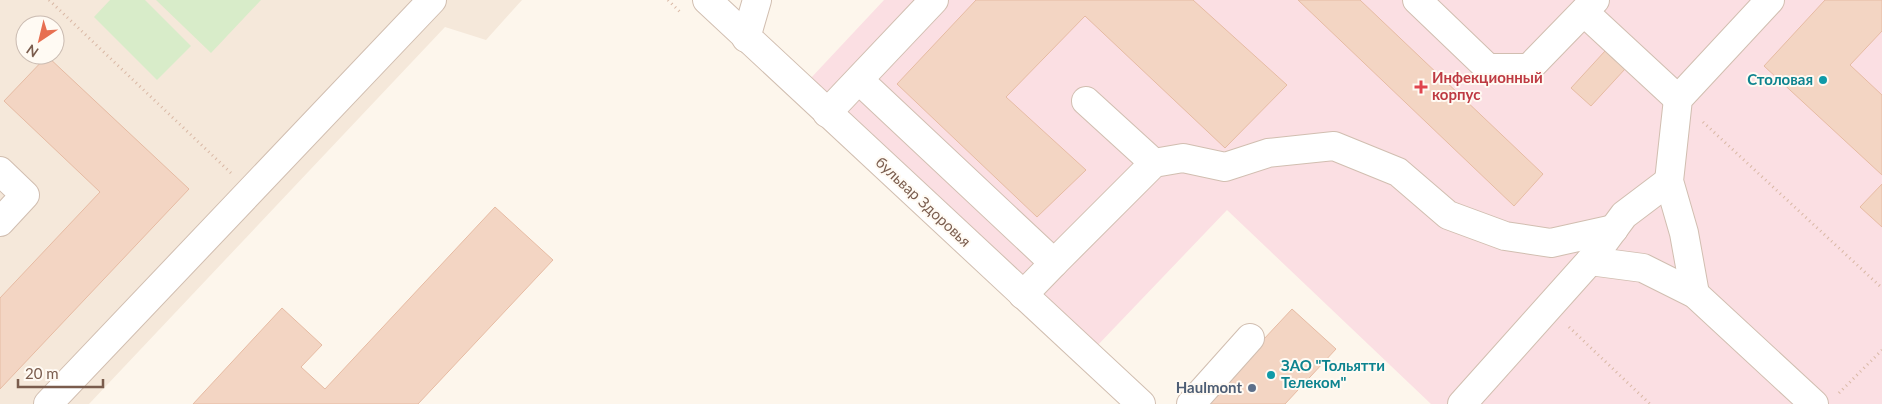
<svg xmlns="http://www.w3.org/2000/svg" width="1882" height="404" viewBox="0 0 1882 404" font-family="Lato,sans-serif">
<rect width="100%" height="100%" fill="#fdf6ec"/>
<path fill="#f5e8da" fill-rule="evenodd" d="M 0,0 L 522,0 L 486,40 L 445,27 L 89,404 L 0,404 ZM 25,25 L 55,25 L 55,55 L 25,55 Z"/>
<path fill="#fbdfe3" d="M 884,0 L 1882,0 L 1882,404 L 1431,404 L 1227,210 L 1096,347 L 810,79 Z"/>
<g fill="#d8ecc9">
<path d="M 110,0 L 145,0 L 191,46 L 157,80 L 94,17 Z"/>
<path d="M 156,0 L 261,0 L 211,53 Z"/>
</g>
<g fill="#f3d5c3" stroke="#e6bba3">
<path d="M 976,0 L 1193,0 L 1287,85 L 1225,148 L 1085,16 L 1006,97 L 1086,170 L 1037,217 L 897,84 Z"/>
<path d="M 1298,0 L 1360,0 L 1543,174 L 1514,206 Z"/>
<path d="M 1825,0 L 1882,0 L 1882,31 L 1850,65 L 1882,95 L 1882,175 L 1764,66 Z"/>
<path d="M 1605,51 L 1625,69 L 1591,106 L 1571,88 Z"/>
<path d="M 47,56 L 189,189 L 0,389 L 0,298 L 100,192 L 4,101 Z"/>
<path d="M 1882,184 L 1882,227 L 1860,207 Z"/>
<path d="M 495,207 L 553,260 L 418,404 L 193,404 L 282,308 L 322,345 L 301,367 L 325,389 Z"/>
<path d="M 1292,309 L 1336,349 L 1285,404 L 1211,404 L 1207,400 Z"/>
</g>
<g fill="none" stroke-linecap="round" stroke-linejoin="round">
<defs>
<g id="minor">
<path d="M 707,0 L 1141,404"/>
<path d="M 1417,0 L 1488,68 L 1529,68 L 1595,0"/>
<path d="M 1584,12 L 1678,99"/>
<path d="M 746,38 L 757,0"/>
<path d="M 859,80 L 1054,263 L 1154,163 L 1183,158 L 1225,167 L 1268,153 L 1334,146 L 1398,172 L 1448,215 L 1505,236 L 1551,243 L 1614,229"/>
<path d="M 1086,101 L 1154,163"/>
<path d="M 827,113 L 934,0"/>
<path d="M 0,171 L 25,195 L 0,222"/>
<path d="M 1590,261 L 1643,268 L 1695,294 L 1814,404"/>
<path d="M 1695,294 L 1684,233 L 1669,181 L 1678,99 L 1770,0"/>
<path d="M 1023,295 L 1054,263"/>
<path d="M 48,404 L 432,0"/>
<path d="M 1191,404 L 1250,338"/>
<path d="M 1462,404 L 1590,261 L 1624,215 L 1669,181"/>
</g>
</defs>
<use href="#minor" stroke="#d1beb0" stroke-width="30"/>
<g stroke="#d9b8a5" stroke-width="3" stroke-dasharray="1 4" stroke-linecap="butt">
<path d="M 49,0 L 231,173"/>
<path d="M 668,0 L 680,12"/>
<path d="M 1703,122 L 1882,288"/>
<path d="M 1569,327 L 1650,404"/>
<path d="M 1839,393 L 1882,350"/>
</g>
<use href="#minor" stroke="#fff" stroke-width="28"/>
</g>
<g fill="#0f9aa8" stroke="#fffaf3" stroke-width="2">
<circle cx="1823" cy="80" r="5"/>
<circle cx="1271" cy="375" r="5"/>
</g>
<path fill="#e0444e" stroke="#fffaf3" stroke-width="2" d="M1418.5 79.5h5v5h5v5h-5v5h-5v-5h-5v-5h5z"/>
<circle fill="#5c6f8a" stroke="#fffaf3" stroke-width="2" cx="1252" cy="388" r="5"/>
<g text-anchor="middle" stroke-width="4" stroke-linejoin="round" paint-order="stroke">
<g font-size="15" font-weight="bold" fill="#be3a42" stroke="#fffaf3" text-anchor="start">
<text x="1432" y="83">Инфекционный<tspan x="1432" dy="17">корпус</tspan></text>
</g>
<g font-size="15" font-weight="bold" fill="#0d838f" stroke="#fffaf3" text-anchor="end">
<text x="1813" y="85">Столовая</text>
<text x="1281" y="371" text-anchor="start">ЗАО "Тольятти<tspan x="1281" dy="17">Телеком"</tspan></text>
</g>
<g font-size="15" fill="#7a5c4d" stroke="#fffaf3">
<text transform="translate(923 202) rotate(43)" y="5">бульвар Здоровья</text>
</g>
<g font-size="15" font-weight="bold" fill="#4e5e75" stroke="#fffaf3" text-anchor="end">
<text x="1242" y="393">Haulmont</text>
</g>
</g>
<g transform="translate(40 40) rotate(215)"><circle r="24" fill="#fffaf3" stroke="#cabbb1"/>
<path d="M0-4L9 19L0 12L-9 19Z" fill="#e76f51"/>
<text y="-8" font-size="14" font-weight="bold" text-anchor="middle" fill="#7a5c4d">N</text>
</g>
<path d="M18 379v8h85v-8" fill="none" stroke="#7a5c4d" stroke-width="2.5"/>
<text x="25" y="379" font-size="15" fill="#7a5c4d" stroke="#fffaf3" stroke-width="4" paint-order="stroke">20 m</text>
</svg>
